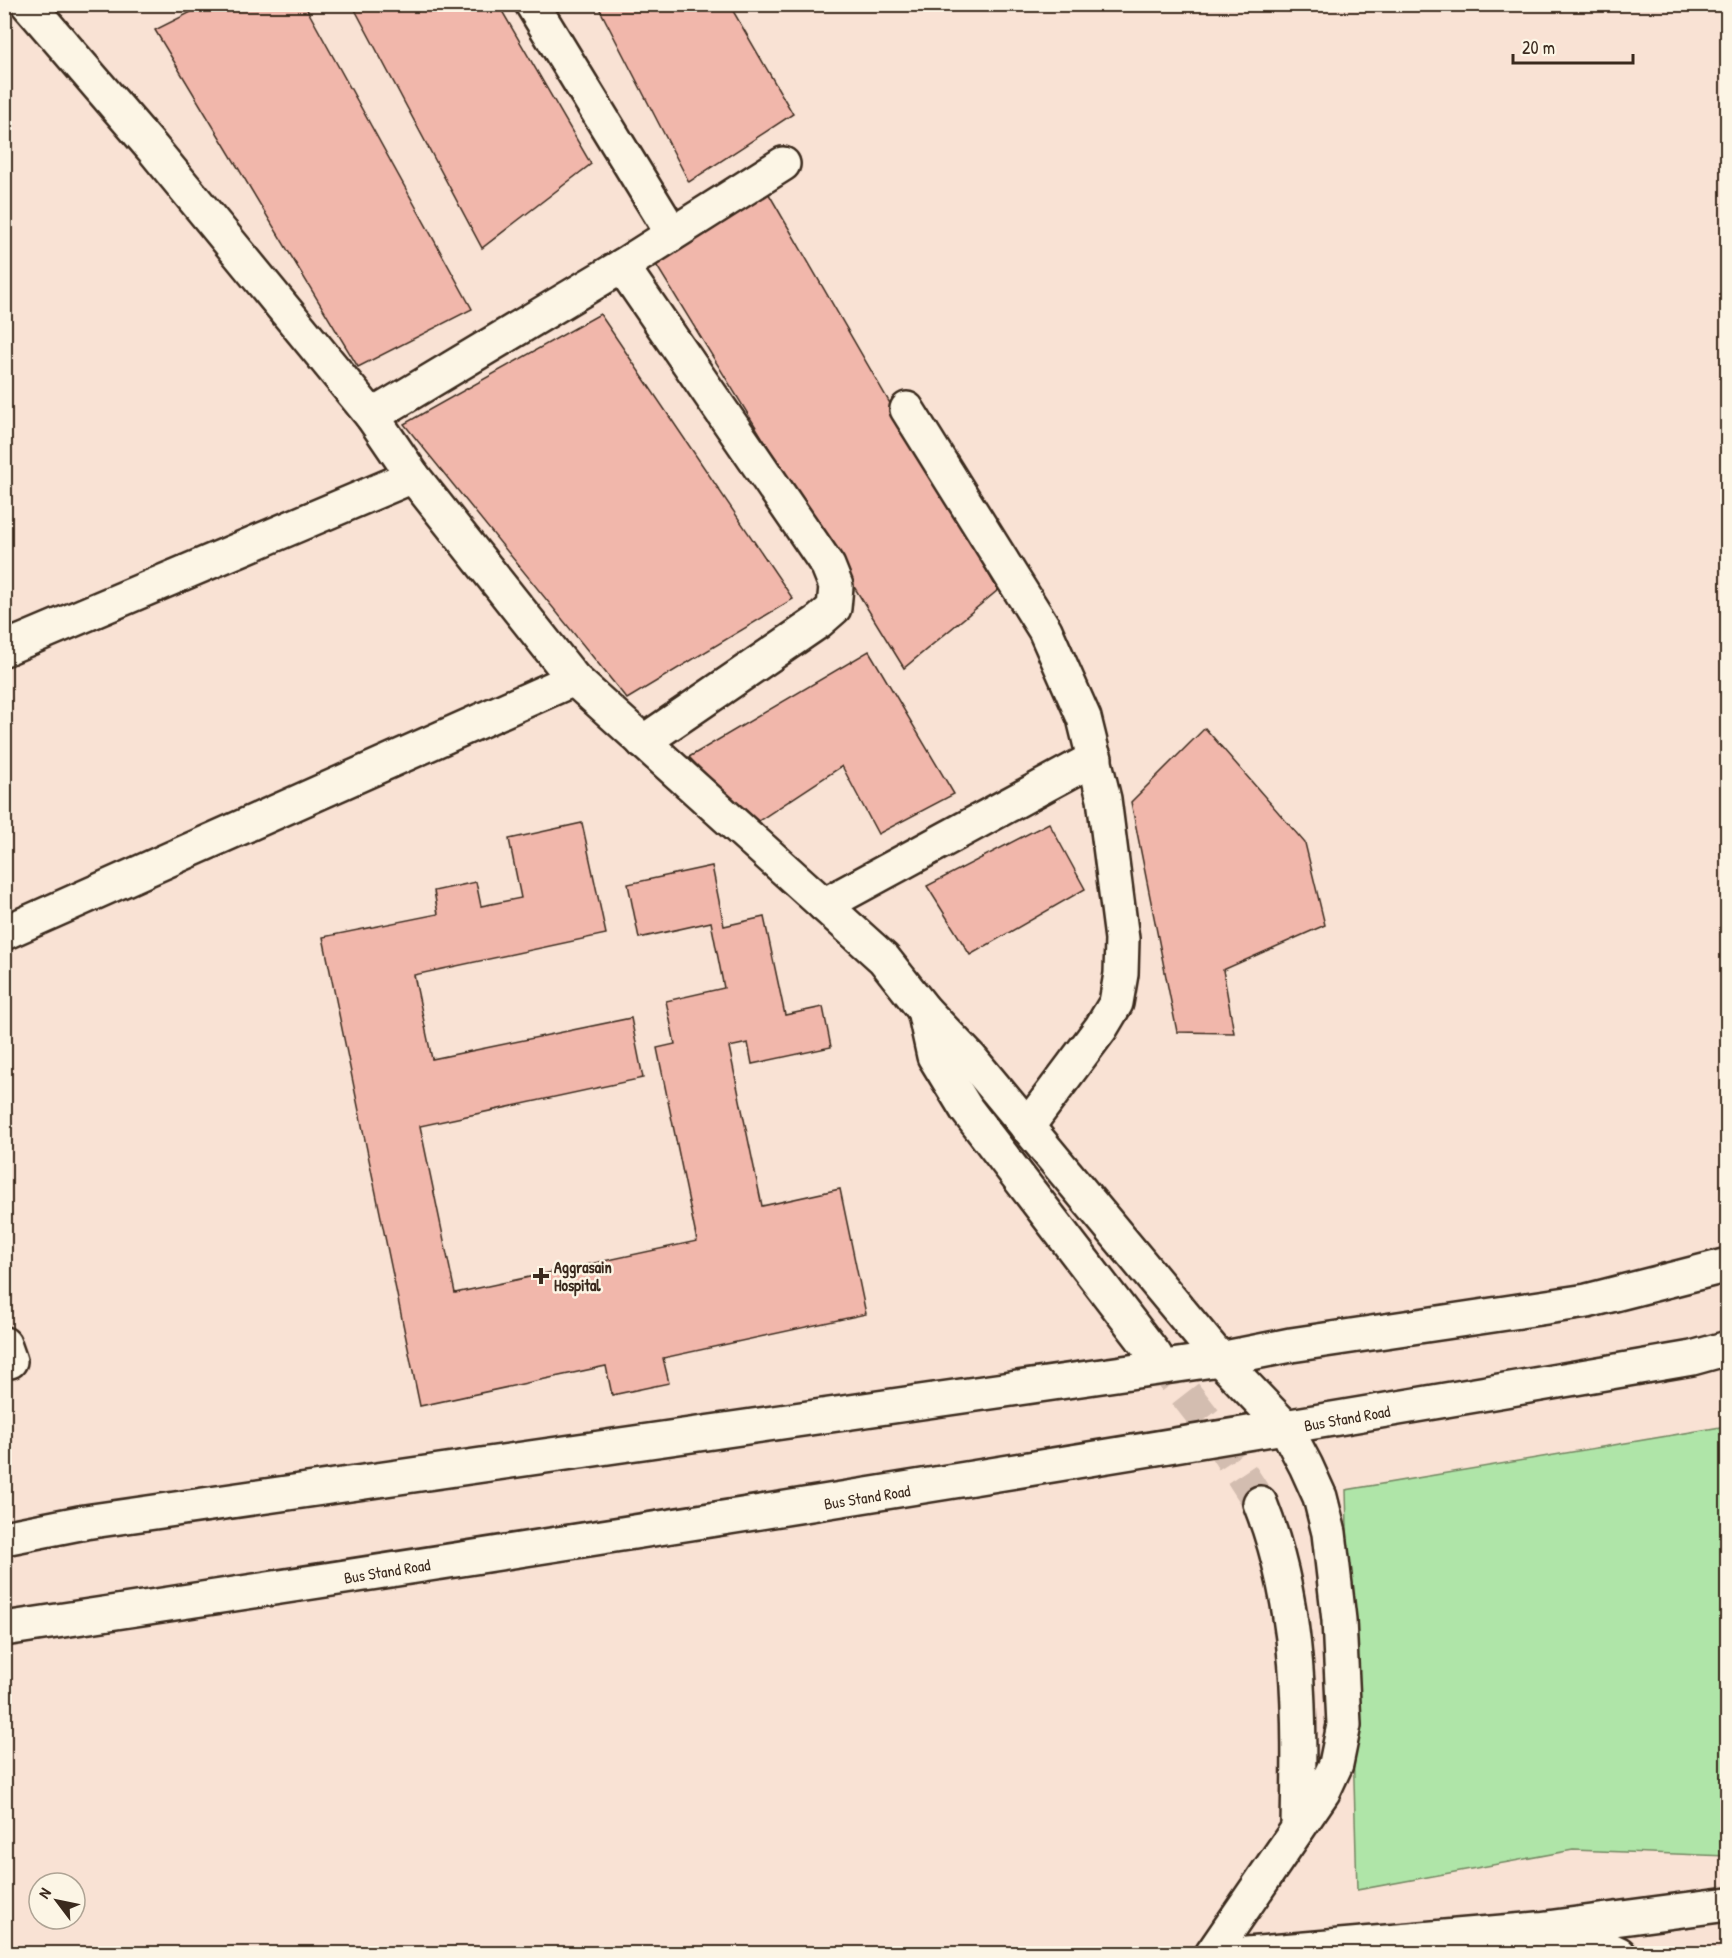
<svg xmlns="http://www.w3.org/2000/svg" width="1732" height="1958" viewBox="0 0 1732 1958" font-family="'Patrick Hand',sans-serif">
<rect width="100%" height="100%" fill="#f9e2d4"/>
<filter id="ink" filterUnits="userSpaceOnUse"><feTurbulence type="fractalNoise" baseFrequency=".0167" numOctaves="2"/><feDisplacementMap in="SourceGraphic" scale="12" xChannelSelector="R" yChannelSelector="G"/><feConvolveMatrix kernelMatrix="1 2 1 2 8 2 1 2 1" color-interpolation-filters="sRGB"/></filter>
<g filter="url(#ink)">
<path fill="#afe5a8" stroke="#758863" stroke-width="1.5" d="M 1727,1426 L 1727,1856 L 1573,1850 L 1357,1890 L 1346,1490 Z"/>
<g fill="#f1b7ab" stroke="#3b2a1e" stroke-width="1.5">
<path d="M 207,4 L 304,4 L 472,309 L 358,367 L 155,30 Z"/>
<path d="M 352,4 L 498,4 L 591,164 L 482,248 Z"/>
<path d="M 597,4 L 729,4 L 793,114 L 689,182 Z"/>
<path d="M 766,189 L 998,590 L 904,668 L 652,258 Z"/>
<path d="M 600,314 L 793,599 L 627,699 L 404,424 Z"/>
<path d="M 869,651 L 954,794 L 878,834 L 842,766 L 754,824 L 689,757 Z"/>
<path d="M 1205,728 L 1305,843 L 1325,925 L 1223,970 L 1234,1033 L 1177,1032 L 1131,802 Z"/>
<path d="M 582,823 L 606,934 L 414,975 L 432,1059 L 631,1018 L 643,1078 L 420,1126 L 455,1293 L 697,1241 L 657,1048 L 675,1044 L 666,1001 L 724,988 L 711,922 L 639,938 L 628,884 L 712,866 L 724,926 L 764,917 L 785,1015 L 823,1007 L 831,1047 L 752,1064 L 748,1043 L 729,1047 L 762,1206 L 840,1189 L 866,1314 L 663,1358 L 669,1383 L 612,1395 L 606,1366 L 420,1406 L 323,937 L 438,914 L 434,891 L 476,882 L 481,906 L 521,898 L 509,839 Z"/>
<path d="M 1049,823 L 1085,889 L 970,955 L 927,886 Z"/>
</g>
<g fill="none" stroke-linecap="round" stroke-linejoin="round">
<path stroke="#d3bdb0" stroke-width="33" stroke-dasharray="33 16" stroke-linecap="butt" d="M 1155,1355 L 1208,1423 L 1260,1503"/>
<defs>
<g id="street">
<path d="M 28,4 L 153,149 L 372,416 L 413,476 L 574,679 L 884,959 L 924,1010 L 971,1059 L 1220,1359 L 1286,1428 L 1306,1466 L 1320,1497 L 1329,1533 L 1339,1620 L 1344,1725 L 1336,1764 L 1323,1792 L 1212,1954"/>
<path d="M 532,4 L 672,233"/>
<path d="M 622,266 L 828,566 L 836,586 L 834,608 L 818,622 L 643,742"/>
<path d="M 907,409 L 1045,630 L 1084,718 L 1104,799 L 1122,939 L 1121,974 L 1116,1003 L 1101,1028 L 1027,1127"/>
<path d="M 372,416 L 622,266 L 783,164"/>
<path d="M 4,649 L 413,476"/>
<path d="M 824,905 L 1095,758"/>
<path d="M 4,933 L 574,679"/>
<path d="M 924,1010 L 934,1056 L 967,1110 L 1155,1355"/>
<path d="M 4,1344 L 10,1361"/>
<path d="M 1260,1503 C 1302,1609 1300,1716 1298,1828"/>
<path d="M 1539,1929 L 1728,1904"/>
</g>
<path id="secondary" d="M 1247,1954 L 1538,1929 L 1598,1944 L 1619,1954"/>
<g id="primary">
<path d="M 4,1538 L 85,1522 L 1220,1359 L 1291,1345 L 1587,1301 L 1728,1265"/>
<path d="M 4,1629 C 568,1544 1130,1455 1692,1358 L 1728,1348"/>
</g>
</defs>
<use href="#street" stroke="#3b2a1e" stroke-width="38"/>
<use href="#secondary" stroke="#3b2a1e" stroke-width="38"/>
<use href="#primary" stroke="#3b2a1e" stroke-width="38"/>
<use href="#street" stroke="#fcf5e5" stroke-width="33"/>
<use href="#secondary" stroke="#fcf5e5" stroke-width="33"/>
<use href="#primary" stroke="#fcf5e5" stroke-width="33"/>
</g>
</g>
<path fill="#3b2a1e" stroke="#fcf5e5" stroke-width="2" d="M538 1267h6v6h6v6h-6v6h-6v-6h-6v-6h6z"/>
<g text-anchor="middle" stroke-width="5" stroke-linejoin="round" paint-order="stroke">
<g font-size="16" font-weight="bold" fill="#3b2a1e" stroke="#fcf5e5" text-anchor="start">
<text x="554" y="1273">Aggrasain<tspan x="554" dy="18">Hospital</tspan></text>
</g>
<g font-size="16" fill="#3b2a1e" stroke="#fcf5e5">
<text transform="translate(1347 1418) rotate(-10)" y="6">Bus Stand Road</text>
<text transform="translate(867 1497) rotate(-9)" y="6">Bus Stand Road</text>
<text transform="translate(387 1571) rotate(-9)" y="6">Bus Stand Road</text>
</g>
</g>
<rect width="1732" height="1958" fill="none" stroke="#fcf5e5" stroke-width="24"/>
<rect x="12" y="12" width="1708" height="1934" fill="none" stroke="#3b2a1e" stroke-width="2" filter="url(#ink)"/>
<g transform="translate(57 1901) rotate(302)"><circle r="28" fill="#fcf5e5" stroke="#afa495" stroke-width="1.5"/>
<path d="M0-4.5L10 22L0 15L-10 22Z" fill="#3b2a1e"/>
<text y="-9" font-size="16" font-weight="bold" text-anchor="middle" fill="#3b2a1e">N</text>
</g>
<path d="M1513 54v9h120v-9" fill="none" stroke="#3b2a1e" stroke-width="3"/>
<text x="1522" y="54" font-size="18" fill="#3b2a1e" stroke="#fcf5e5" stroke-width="4.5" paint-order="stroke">20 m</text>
</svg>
